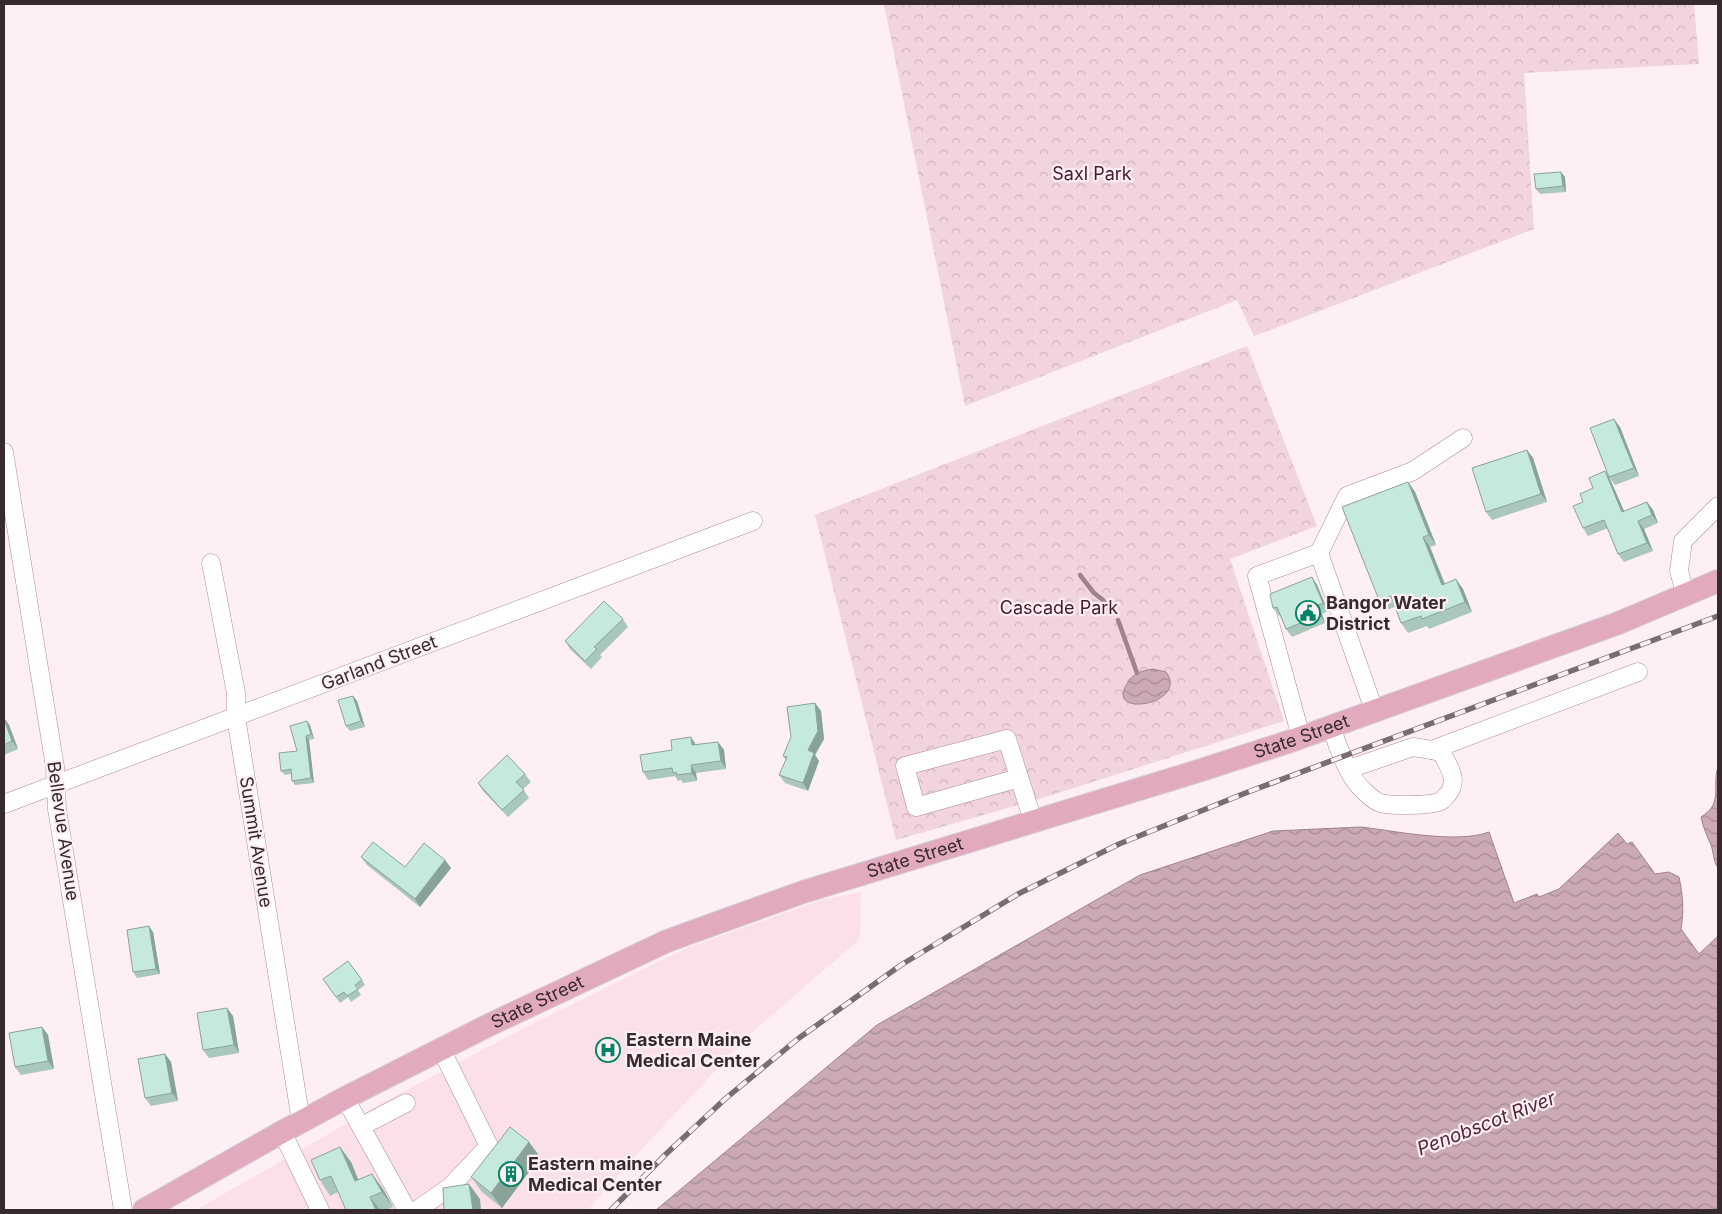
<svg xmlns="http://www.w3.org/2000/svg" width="1722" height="1214" viewBox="0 0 1722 1214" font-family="Inter,sans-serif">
<defs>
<pattern id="park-crowns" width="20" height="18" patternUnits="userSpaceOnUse" patternTransform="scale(1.25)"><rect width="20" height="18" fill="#f2d4dd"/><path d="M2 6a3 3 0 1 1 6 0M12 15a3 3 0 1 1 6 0" fill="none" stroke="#d0b6be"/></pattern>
<pattern id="water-waves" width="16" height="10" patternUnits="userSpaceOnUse" patternTransform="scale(1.25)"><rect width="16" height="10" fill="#cbaab5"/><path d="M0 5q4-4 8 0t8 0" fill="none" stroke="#a68b94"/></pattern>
</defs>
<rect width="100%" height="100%" fill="#fdeff3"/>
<path fill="#fbe0e8" d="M 861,892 L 860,939 L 750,1034 L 636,1155 L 588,1210 L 196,1210 L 384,1102 L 532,1024 L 689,947 L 821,900 Z"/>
<g fill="url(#park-crowns)">
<path d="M 884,4 L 1694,4 L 1699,64 L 1524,73 L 1534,229 L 1254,336 L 1237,300 L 965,406 Z"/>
<path d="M 1247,346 L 1317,526 L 1230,559 L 1284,721 L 1039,799 L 896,840 L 815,515 Z"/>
</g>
<g fill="url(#water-waves)" stroke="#9f848c">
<path d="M 1153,669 L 1166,672 C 1190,704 1104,719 1127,684 C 1133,673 1141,671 1153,669 Z"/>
<path d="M 1717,770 L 1718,770 L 1718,868 C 1713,861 1714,853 1711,845 C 1707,835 1703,828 1701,817 C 1722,804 1713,791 1717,770 Z"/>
<path d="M 1361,827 C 1395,831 1458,844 1489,832 L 1514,903 L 1537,894 L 1539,897 L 1559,889 L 1618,833 L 1627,844 L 1632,842 L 1655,874 L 1669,872 L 1679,877 C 1683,895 1684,911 1681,929 L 1699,954 L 1718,936 L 1718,1210 L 656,1210 L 877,1025 L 1140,875 L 1273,831 Z"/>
</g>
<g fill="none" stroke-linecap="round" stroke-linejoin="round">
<g stroke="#9f848c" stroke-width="4.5">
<path d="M 1080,575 L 1094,593 L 1103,600 L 1109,608"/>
<path d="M 1118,620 L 1137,673"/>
</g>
<defs>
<g id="minor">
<path d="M 4,452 L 55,767 L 57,809 L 123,1210"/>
<path d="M 1319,553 L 1347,496 L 1413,471 L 1463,438"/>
<path d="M 211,563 L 236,693 L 236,717 L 301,1121"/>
<path d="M 1686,596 L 1679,571 L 1683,541 L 1718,506"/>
<path d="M 1331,727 C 1339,748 1347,776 1364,791 C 1368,795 1375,801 1380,803 C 1391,806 1431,806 1441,801 C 1444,799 1450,792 1451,789 C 1457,777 1447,764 1442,753 L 1432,750 L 1413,747 L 1349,769"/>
<path d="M 1301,737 L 1257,576 L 1319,553 L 1374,710"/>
<path d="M 1432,750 L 1638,672"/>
<path d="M 1019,778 L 916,807 L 905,766 L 1007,739 L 1033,821"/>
<path d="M 4,804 L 753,521"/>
<path d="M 345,1098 L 407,1210"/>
<path d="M 362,1126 L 406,1103"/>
<path d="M 282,1132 L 320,1210"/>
<path d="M 417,1210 L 450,1187 L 489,1146 L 441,1049"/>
</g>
<g id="major">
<path id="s1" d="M 144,1210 L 282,1132 L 345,1098 L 489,1025 L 667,941 L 803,892 L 1195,772 L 1291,741 L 1616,624 L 1718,581"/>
</g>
</defs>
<use href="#minor" stroke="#ac8b96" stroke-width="19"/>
<use href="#major" stroke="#d3d0d1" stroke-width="24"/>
<use href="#minor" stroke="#fff" stroke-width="18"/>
<use href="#major" stroke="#e2aabf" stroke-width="22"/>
<defs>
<path id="rail" d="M 611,1210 L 666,1154 L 725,1099 L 799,1038 L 901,965 L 1018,894 L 1119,844 L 1248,792 L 1718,616"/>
</defs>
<use href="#rail" stroke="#7a6c70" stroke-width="5.5"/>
<use href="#rail" stroke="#fdeff3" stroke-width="4" stroke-dasharray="11" stroke-linecap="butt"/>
</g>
<g fill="#a9c8bb">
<path d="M 1565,177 L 1566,192 L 1540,194 L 1536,189 Z"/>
<path d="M 1620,427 L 1639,476 L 1615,485 L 1609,477 Z"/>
<path d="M 1527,450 L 1533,458 L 1547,502 L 1492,520 L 1486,512 Z"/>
<path d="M 1605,471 L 1610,479 L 1624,512 L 1647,502 L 1653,510 L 1658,523 L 1644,529 L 1653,551 L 1624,562 L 1618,554 L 1608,528 L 1588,536 L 1583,528 L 1583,502 Z"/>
<path d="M 1408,482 L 1415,492 L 1436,545 L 1430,547 L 1445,584 L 1463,589 L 1472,612 L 1429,629 L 1427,626 L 1408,633 L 1401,623 L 1395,607 L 1386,610 L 1379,600 Z"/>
<path d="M 1312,577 L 1317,585 L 1328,611 L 1322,614 L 1325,623 L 1292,637 L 1286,629 L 1280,615 L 1279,616 L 1273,608 Z"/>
<path d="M 623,619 L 628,627 L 600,655 L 602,657 L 591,669 L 570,649 L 565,641 Z"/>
<path d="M 353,696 L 357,701 L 365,727 L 350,731 L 346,726 Z"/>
<path d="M 815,703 L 821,711 L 824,739 L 815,755 L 819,761 L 808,791 L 785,783 L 779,775 L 786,760 L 783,756 Z"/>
<path d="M 4,718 L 9,725 L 18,749 L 4,755 Z"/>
<path d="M 310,725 L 314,739 L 309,740 L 314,783 L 295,785 L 292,781 L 291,774 L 285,775 L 281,771 L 297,751 Z"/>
<path d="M 718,742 L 724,750 L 726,769 L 696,773 L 697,781 L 683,783 L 681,780 L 678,781 L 675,776 L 648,780 L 643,772 L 672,750 L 696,745 Z"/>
<path d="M 525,774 L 531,782 L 523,789 L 529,798 L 508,817 L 483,791 L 478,783 Z"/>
<path d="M 361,857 L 405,867 L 445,860 L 451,868 L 420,907 L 367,865 Z"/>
<path d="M 153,932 L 160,974 L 137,978 L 133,972 Z"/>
<path d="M 323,979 L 362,980 L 365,985 L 358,990 L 361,995 L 351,1002 L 348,997 L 340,1003 Z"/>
<path d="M 233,1016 L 239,1053 L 209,1058 L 203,1050 Z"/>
<path d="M 42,1027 L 48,1035 L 54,1069 L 21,1075 L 15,1067 Z"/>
<path d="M 165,1054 L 171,1062 L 178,1101 L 151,1106 L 145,1098 Z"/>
<path d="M 529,1142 L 540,1157 L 502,1208 L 482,1192 L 471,1177 Z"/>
<path d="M 351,1162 L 358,1180 L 372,1174 L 383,1189 L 393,1207 L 386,1210 L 346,1210 L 338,1192 L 330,1196 L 320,1180 Z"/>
</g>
<g fill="#8aa399">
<path d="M 1561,172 L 1565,177 L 1566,192 L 1563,186 Z"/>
<path d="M 1614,419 L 1620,427 L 1639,476 L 1634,468 Z"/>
<path d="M 1527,450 L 1533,458 L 1547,502 L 1541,494 Z"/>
<path d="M 1605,471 L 1610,479 L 1628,520 L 1622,512 Z"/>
<path d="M 1408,482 L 1415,492 L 1436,545 L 1429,535 Z"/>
<path d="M 1647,502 L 1653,510 L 1658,523 L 1652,515 Z"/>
<path d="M 1638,521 L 1644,529 L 1653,551 L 1647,543 Z"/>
<path d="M 1423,537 L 1430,547 L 1449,595 L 1442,585 Z"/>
<path d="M 1312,577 L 1317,585 L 1328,611 L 1323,603 Z"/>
<path d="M 1456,579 L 1463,589 L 1472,612 L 1465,602 Z"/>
<path d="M 1316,606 L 1322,614 L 1325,623 L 1320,615 Z"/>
<path d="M 353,696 L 357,701 L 365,727 L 361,721 Z"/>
<path d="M 815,703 L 821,711 L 824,739 L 815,755 L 819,761 L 808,791 L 803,783 Z"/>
<path d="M 4,718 L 9,725 L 18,749 L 12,741 Z"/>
<path d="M 307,721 L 310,725 L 314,739 L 311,734 Z"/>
<path d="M 306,736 L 309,740 L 314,783 L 311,778 Z"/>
<path d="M 691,737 L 696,745 L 692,745 Z"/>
<path d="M 718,742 L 724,750 L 726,769 L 721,761 Z"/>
<path d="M 691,765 L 696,773 L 697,781 L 692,773 Z"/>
<path d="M 445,860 L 451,868 L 420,907 L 415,899 Z"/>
<path d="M 149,926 L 153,932 L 160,974 L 156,969 Z"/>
<path d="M 227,1008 L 233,1016 L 239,1053 L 234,1045 Z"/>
<path d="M 42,1027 L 48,1035 L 54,1069 L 48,1061 Z"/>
<path d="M 165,1054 L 171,1062 L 178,1101 L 172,1093 Z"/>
<path d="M 529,1142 L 540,1157 L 502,1208 L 491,1193 Z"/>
<path d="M 340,1147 L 351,1162 L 365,1196 L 355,1181 Z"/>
<path d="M 372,1174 L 383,1189 L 393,1207 L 382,1192 Z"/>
<path d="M 469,1184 L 480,1199 L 481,1210 L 473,1210 Z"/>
<path d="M 370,1197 L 380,1210 L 376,1210 Z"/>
</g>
<g fill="#c5e9da" stroke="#8aa399">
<path d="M 1561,172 L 1563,186 L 1536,189 L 1534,174 Z"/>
<path d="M 1614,419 L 1634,468 L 1609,477 L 1590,428 Z"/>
<path d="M 1527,450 L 1541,494 L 1486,512 L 1472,468 Z"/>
<path d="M 1605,471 L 1622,512 L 1647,502 L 1652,515 L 1638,521 L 1647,543 L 1618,554 L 1604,520 L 1583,528 L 1573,506 L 1583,502 L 1580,494 L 1593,488 L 1589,478 Z"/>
<path d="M 1408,482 L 1429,535 L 1423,537 L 1442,585 L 1456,579 L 1465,602 L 1422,619 L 1421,616 L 1401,623 L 1391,596 L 1379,600 L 1342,507 Z"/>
<path d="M 1312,577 L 1323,603 L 1316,606 L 1320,615 L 1286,629 L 1277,607 L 1273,608 L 1270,594 Z"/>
<path d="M 604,601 L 623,619 L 594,647 L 597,649 L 585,661 L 565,641 Z"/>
<path d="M 353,696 L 361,721 L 346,726 L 338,700 Z"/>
<path d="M 815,703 L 818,731 L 808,750 L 814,753 L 803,783 L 779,775 L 787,757 L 783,756 L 791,737 L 787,707 Z"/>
<path d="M 4,719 L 12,741 L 4,745 Z"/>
<path d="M 307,721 L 311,734 L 306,736 L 311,778 L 292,781 L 291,769 L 281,771 L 279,753 L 297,751 L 290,726 Z"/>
<path d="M 691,737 L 692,745 L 718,742 L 721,761 L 691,765 L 692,773 L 677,775 L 676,772 L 673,773 L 672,768 L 643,772 L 640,755 L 672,750 L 671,740 Z"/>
<path d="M 507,755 L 525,774 L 516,782 L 524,790 L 502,810 L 478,783 Z"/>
<path d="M 373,842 L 405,867 L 424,843 L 445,860 L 415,899 L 361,857 Z"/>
<path d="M 149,926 L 156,969 L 133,972 L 127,930 Z"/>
<path d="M 348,961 L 362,980 L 355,985 L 358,989 L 347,996 L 344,992 L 336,997 L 323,979 Z"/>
<path d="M 227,1008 L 234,1045 L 203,1050 L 197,1013 Z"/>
<path d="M 42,1027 L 48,1061 L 15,1067 L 9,1033 Z"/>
<path d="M 165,1054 L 172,1093 L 145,1098 L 138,1059 Z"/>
<path d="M 510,1127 L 529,1142 L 491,1193 L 471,1177 Z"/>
<path d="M 340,1147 L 355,1181 L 372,1174 L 382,1192 L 370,1197 L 376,1210 L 346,1210 L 331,1176 L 320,1180 L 311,1160 Z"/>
<path d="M 469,1184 L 473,1210 L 444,1210 L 443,1188 Z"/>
</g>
<defs>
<symbol id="civic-ring" viewBox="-11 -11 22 22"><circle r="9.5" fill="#fdeff3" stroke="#028365" stroke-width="1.5"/><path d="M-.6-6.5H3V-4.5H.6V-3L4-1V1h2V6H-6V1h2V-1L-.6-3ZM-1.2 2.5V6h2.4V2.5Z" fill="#028365"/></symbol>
<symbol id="hospital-ring" viewBox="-11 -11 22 22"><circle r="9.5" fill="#fdeff3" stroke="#028365" stroke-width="1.5"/><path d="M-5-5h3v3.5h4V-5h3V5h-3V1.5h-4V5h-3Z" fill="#028365"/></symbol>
<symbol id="building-ring" viewBox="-11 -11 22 22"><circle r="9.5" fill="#fdeff3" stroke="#028365" stroke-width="1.5"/><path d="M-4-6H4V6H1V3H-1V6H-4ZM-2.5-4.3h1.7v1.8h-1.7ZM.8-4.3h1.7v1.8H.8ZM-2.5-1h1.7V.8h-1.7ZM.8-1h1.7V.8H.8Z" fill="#028365"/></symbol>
</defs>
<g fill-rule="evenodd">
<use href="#civic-ring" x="1294" y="599" width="28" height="28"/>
<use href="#hospital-ring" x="594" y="1036" width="28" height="28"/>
<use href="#building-ring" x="497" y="1160" width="28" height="28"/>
</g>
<g text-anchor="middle" stroke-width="4.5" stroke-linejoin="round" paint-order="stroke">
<g font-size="18" fill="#45192b" stroke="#fdeff3">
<text x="1092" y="180">Saxl Park</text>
<text x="1059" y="614">Cascade Park</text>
</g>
<g font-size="18" font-weight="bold" fill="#372a2e" stroke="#fdeff3" text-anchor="start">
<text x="1326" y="609">Bangor Water<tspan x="1326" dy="21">District</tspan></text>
<text x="626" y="1046">Eastern Maine<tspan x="626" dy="21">Medical Center</tspan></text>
<text x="528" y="1170">Eastern maine<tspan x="528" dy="21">Medical Center</tspan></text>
</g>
<g font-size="18" fill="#372a2e" stroke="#fdeff3">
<text transform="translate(379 663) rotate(-21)" y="6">Garland Street</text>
<text dy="6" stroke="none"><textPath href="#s1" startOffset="1255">State Street</textPath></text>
<text transform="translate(63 831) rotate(82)" y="6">Bellevue Avenue</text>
<text transform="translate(256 842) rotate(81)" y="6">Summit Avenue</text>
<text dy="6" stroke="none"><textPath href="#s1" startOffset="850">State Street</textPath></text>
<text dy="6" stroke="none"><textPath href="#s1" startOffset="445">State Street</textPath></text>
</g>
<g font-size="19" font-style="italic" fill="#522537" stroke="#fdeff3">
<text transform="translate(1486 1123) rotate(-21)" y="7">Penobscot River</text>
</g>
</g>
<rect width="1722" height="1214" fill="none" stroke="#372a2e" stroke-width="10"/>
</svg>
